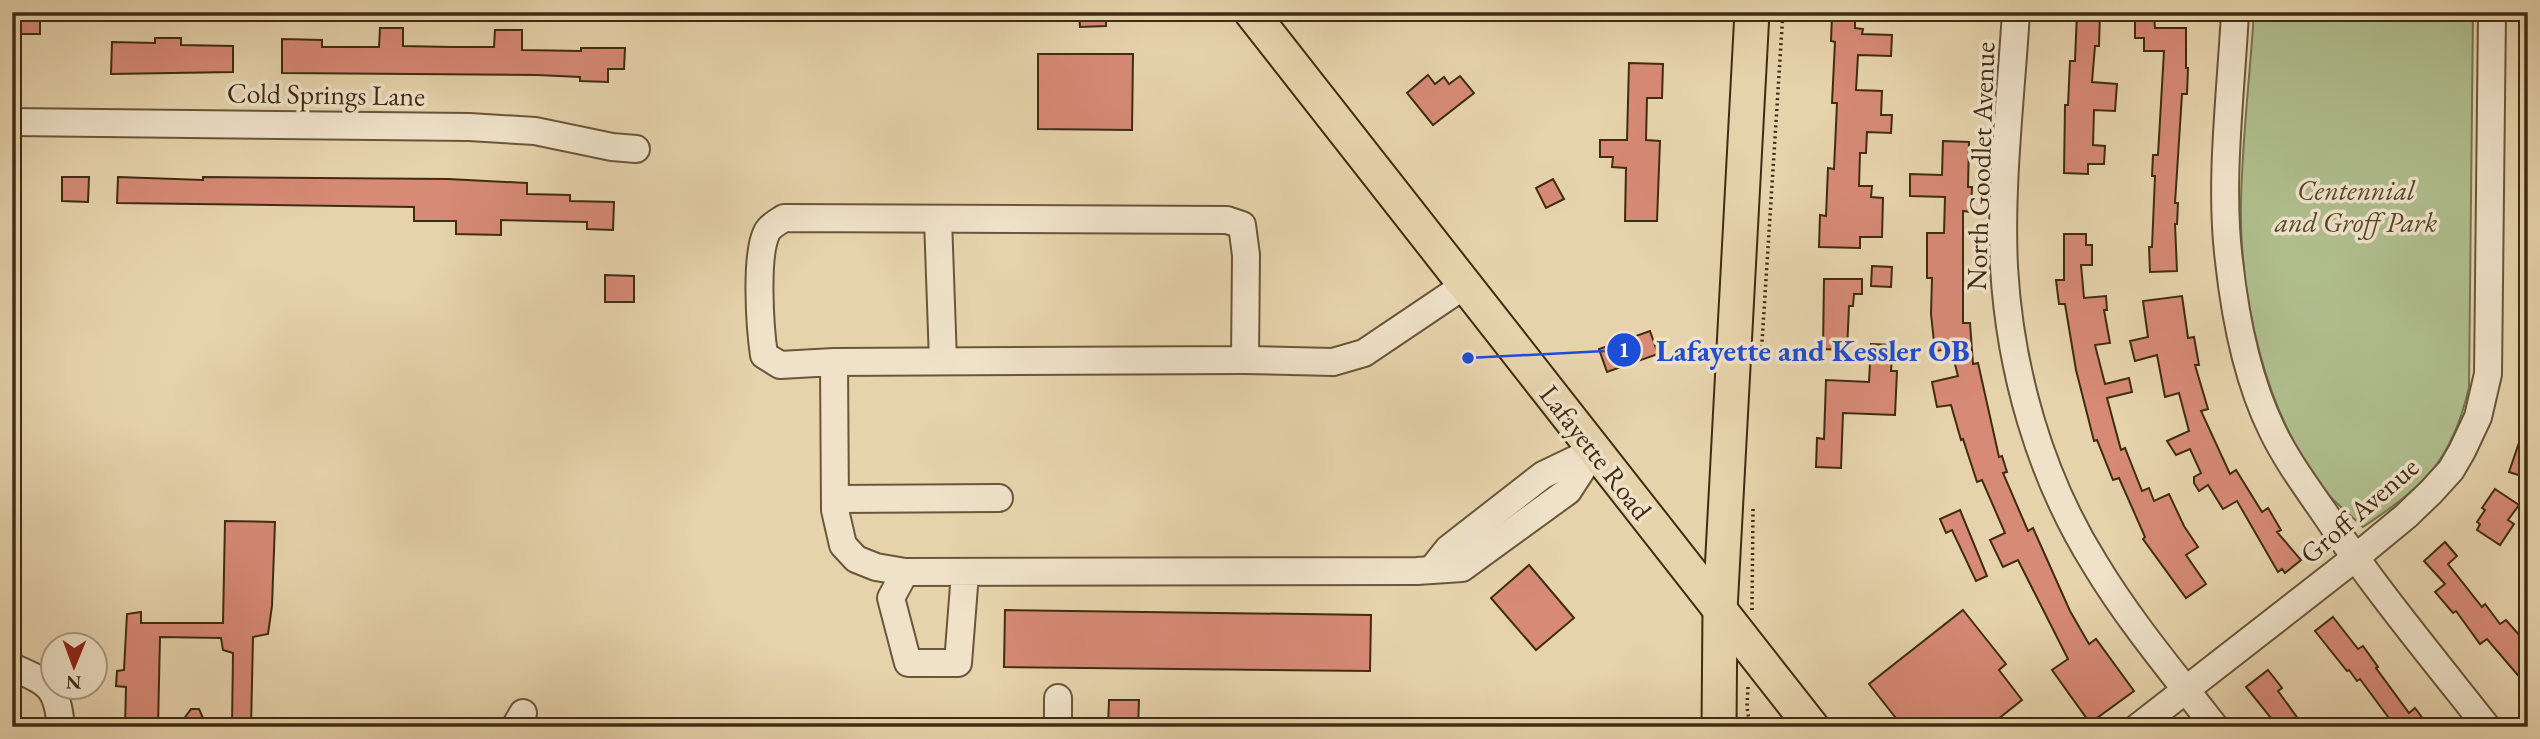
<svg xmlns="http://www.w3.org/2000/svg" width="2540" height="739" viewBox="0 0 2540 739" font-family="'EB Garamond',serif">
<rect width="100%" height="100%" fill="#e6d3ac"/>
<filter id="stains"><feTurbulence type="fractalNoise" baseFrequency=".00286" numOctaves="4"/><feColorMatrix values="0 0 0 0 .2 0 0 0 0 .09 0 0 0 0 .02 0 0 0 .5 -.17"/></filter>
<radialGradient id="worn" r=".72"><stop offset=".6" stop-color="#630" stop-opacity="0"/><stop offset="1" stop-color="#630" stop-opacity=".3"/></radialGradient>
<path fill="#b0be8e" stroke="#787550" stroke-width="2" d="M 2254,12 L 2473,12 L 2469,387 C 2452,462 2424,486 2363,527 C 2352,516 2338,506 2328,494 C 2266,418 2239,299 2241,203 C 2242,140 2250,76 2254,12 Z"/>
<g fill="#d78a76" stroke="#402c13" stroke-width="2">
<rect x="18" y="12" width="22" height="22"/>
<path d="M 1079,12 L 1106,12 L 1106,26 L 1080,27 Z"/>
<path d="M 2077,12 L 2100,12 L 2099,46 L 2095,46 L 2092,82 L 2117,84 L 2115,111 L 2094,110 L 2093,145 L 2105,146 L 2104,164 L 2088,164 L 2088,174 L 2064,173 L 2065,105 L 2068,105 L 2070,61 L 2075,61 Z"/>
<path d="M 1832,15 L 1855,16 L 1855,28 L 1863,29 L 1862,34 L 1892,35 L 1891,56 L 1858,55 L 1856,90 L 1882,91 L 1881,115 L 1892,115 L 1891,133 L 1867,132 L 1866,153 L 1860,153 L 1859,186 L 1872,186 L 1871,197 L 1883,198 L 1882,237 L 1860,237 L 1860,248 L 1819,247 L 1820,215 L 1826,216 L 1828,168 L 1834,169 L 1837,103 L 1832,103 L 1835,42 L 1831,41 Z"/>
<path d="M 2135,17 L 2154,17 L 2155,28 L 2186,28 L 2186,68 L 2188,68 L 2187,94 L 2182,94 L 2175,203 L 2178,203 L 2177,224 L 2175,224 L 2177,271 L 2150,272 L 2149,247 L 2152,247 L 2155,176 L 2152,176 L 2153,155 L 2158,155 L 2164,51 L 2144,51 L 2144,38 L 2135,38 Z"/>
<path d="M 380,28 L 403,28 L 403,46 L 451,47 L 494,47 L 495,30 L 522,30 L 522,50 L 581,51 L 581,48 L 625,48 L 624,69 L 608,69 L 608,82 L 580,81 L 580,77 L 537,75 L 282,73 L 282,39 L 322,40 L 322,47 L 379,47 Z"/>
<path d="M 155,38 L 181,38 L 181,45 L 233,46 L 233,72 L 111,74 L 112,42 L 155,43 Z"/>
<path d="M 1038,54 L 1133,54 L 1132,130 L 1038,129 Z"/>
<path d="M 1629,63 L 1663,64 L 1662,98 L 1647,98 L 1646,140 L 1660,141 L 1657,221 L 1625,221 L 1626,168 L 1612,167 L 1613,157 L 1600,157 L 1600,140 L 1627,140 Z"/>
<path d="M 1428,75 L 1435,84 L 1444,77 L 1449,84 L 1460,76 L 1474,93 L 1433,125 L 1407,93 Z"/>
<path d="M 1943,141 L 1969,142 L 1968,187 L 1972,187 L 1971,212 L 1963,211 L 1963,323 L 1970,323 L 1973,364 L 1978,363 L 1999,457 L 2002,456 L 2007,472 L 2003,473 L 2028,531 L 2033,528 L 2070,611 L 2089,644 L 2096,639 L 2134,691 L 2090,723 L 2052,670 L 2068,659 L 2018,560 L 2003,567 L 1990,540 L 2005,533 L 1982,480 L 1977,482 L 1963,439 L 1961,440 L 1951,405 L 1937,407 L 1932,382 L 1958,376 L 1951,349 L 1935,351 L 1931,314 L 1932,278 L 1927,278 L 1927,233 L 1944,233 L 1945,197 L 1910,196 L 1910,174 L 1942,175 Z"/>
<path d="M 62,177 L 89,177 L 88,202 L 62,201 Z"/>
<path d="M 118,177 L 203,180 L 203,177 L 448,179 L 527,183 L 527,194 L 570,195 L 570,201 L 614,202 L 613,230 L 587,229 L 587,222 L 501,220 L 501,235 L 456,234 L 456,221 L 414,221 L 414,207 L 117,203 Z"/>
<path d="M 1553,179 L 1564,199 L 1546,208 L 1536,188 Z"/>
<path d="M 2064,234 L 2086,234 L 2086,245 L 2092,245 L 2092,265 L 2081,265 L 2084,298 L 2106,296 L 2107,310 L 2104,310 L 2110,343 L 2095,345 L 2105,384 L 2129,378 L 2132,392 L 2107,398 L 2121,450 L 2125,448 L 2142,491 L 2149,488 L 2154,501 L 2169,494 L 2184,526 L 2198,547 L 2186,555 L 2206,584 L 2186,598 L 2143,539 L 2145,537 L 2119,478 L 2113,480 L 2097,440 L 2094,441 L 2076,370 L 2065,304 L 2059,304 L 2056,280 L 2064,280 Z"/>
<path d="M 1872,266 L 1892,267 L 1891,287 L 1871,286 Z"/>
<path d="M 605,275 L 634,276 L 634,302 L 605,302 Z"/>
<path d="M 1824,279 L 1862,279 L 1862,294 L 1854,294 L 1853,306 L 1849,306 L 1847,350 L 1823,349 Z"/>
<path d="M 2182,296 L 2188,338 L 2194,337 L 2199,365 L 2195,365 L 2208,409 L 2201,411 L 2230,474 L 2236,470 L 2262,512 L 2268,508 L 2281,530 L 2277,532 L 2301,560 L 2285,573 L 2282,569 L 2278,572 L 2237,501 L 2223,509 L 2208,485 L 2199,491 L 2194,483 L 2194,477 L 2201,473 L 2190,449 L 2176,455 L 2167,441 L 2189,431 L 2179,393 L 2165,397 L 2157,355 L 2135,361 L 2130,341 L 2148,337 L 2143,301 Z"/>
<path d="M 1650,331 L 1658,354 L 1607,372 L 1599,349 Z"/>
<path d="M 1871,344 L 1893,345 L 1891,371 L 1897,371 L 1895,415 L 1843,413 L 1841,468 L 1816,467 L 1817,438 L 1824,439 L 1826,380 L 1869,382 Z"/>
<path d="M 2525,425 L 2528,426 L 2528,478 L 2509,472 Z"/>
<path d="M 2495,489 L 2519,505 L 2508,520 L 2514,524 L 2500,545 L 2477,530 L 2480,524 L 2477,522 L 2485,510 L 2482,508 Z"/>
<path d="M 1960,510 L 1987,576 L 1976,581 L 1952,530 L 1946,533 L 1940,519 Z"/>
<path d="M 225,521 L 275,522 L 272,606 L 268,634 L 253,637 L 251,727 L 232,727 L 233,653 L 223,650 L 221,638 L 160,637 L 158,727 L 125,727 L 126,687 L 116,686 L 117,671 L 124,670 L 127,614 L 141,612 L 141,623 L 223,623 Z"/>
<path d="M 2445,542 L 2457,556 L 2448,564 L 2482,607 L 2485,604 L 2500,624 L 2506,620 L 2528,645 L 2528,687 L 2487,639 L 2480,644 L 2456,611 L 2453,613 L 2435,592 L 2445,584 L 2424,561 Z"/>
<path d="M 1529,565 L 1574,618 L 1536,650 L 1491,598 Z"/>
<path d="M 1005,610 L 1371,615 L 1370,671 L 1004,667 Z"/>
<path d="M 1963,610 L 2006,664 L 1999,670 L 2022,700 L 1988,727 L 1903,727 L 1869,684 Z"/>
<path d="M 2333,617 L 2358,649 L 2363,646 L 2378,667 L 2376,668 L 2409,713 L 2415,708 L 2429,727 L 2391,727 L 2394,725 L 2360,679 L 2357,681 L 2349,670 L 2347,671 L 2315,631 Z"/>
<path d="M 2268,670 L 2282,688 L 2278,691 L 2304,727 L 2259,727 L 2271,718 L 2246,687 Z"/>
<path d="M 1109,700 L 1139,700 L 1138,727 L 1108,727 Z"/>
<path d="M 191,709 L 199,709 L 207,727 L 178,727 Z"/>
</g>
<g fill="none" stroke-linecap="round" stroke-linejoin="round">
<defs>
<g id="minor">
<path d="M 2016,12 C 2011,96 2000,183 2004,267 C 2010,371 2040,476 2095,564 C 2130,622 2174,674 2215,727"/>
<path d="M 2235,12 C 2231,93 2219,182 2229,261 C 2235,316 2248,381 2272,430 C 2286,459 2305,485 2323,511 C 2373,586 2431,656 2487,727"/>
<path d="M 12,122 L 469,127 L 535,131 L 612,147 L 636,149"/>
<path d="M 938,219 L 943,361"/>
<path d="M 1245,360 L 1333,362 L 1364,353 L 1465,285"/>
<path d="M 834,362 L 1245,360 L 1246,255 L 1242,225 L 1227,220 L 784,218 C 778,222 770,226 767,232 C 755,255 760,328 764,355 L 780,365 L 834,362 L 835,510 L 843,545 L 856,559 L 876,567 L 905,572"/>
<path d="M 835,499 L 999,498"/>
<path d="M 1432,569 L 1448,549 L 1543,475 L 1593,451"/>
<path d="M 965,573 L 958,663 L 908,663 L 891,598 L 905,572 L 1417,571 L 1462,568 L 1568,491 L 1594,451"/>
<path d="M 12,667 C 49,683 57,686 61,727"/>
<path d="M 515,727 L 523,713"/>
<path d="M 1058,727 L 1058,698"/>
<path d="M 2138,727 L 2355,558 L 2406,516 L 2431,492 L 2451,470 L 2462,451 L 2478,417 L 2488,374 L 2492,12"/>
</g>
<g id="major">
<path d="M 1251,12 L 1812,727"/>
<path d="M 1719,727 L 1720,610 L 1752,12"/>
</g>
</defs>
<use href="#minor" stroke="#6a5639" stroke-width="30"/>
<use href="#major" stroke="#402c13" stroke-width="37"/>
<g stroke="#402c13" stroke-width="3.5" stroke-dasharray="2 3.5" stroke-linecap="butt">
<path d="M 1761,358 L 1783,12"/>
<path d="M 1752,610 L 1753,509"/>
<path d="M 1748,687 L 1747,707 L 1750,727"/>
</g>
<use href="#minor" stroke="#efe2c9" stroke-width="26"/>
<use href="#major" stroke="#e6d3ac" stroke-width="33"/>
</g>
<g text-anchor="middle" stroke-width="7" stroke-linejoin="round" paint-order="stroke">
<g font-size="28" fill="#402c13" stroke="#efe2c9">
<text transform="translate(326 94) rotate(1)" y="10">Cold Springs Lane</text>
<text transform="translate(1980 166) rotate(-88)" y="10">North Goodlet Avenue</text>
<text transform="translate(1596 452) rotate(52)" y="10">Lafayette Road</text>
<text transform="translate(2359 510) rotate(-41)" y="10">Groff Avenue</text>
</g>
<g font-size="28" font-style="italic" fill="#56492c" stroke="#efe2c9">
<text x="2356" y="200">Centennial<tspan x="2356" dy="32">and Groff Park</tspan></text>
</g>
</g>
<path fill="none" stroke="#1d4ed8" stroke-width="2.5" d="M1468 358L1624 350"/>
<g fill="#1d4ed8" stroke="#efe2c9" stroke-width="2.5">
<circle cx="1468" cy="358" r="7"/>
<circle cx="1624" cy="350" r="18"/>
</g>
<g font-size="21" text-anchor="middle" font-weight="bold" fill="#fff">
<text x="1624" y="357">1</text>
</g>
<g font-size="30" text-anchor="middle" font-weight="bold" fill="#1d4ed8" stroke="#efe2c9" stroke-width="7" stroke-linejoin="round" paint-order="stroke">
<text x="1813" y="361">Lafayette and Kessler OB</text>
</g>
<rect width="2540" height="739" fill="none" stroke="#e6d3ac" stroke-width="42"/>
<rect x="14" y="14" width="2512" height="711" fill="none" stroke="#402c13" stroke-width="3.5"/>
<rect x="21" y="21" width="2498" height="697" fill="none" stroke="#402c13" stroke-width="2"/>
<g transform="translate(74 666) rotate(181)"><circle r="33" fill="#efe2c9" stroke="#a99980" stroke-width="2"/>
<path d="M0-5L12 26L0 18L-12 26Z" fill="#8f2418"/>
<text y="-10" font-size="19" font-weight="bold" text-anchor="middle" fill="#402c13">N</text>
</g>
<rect width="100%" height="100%" filter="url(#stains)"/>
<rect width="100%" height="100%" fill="url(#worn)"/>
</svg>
